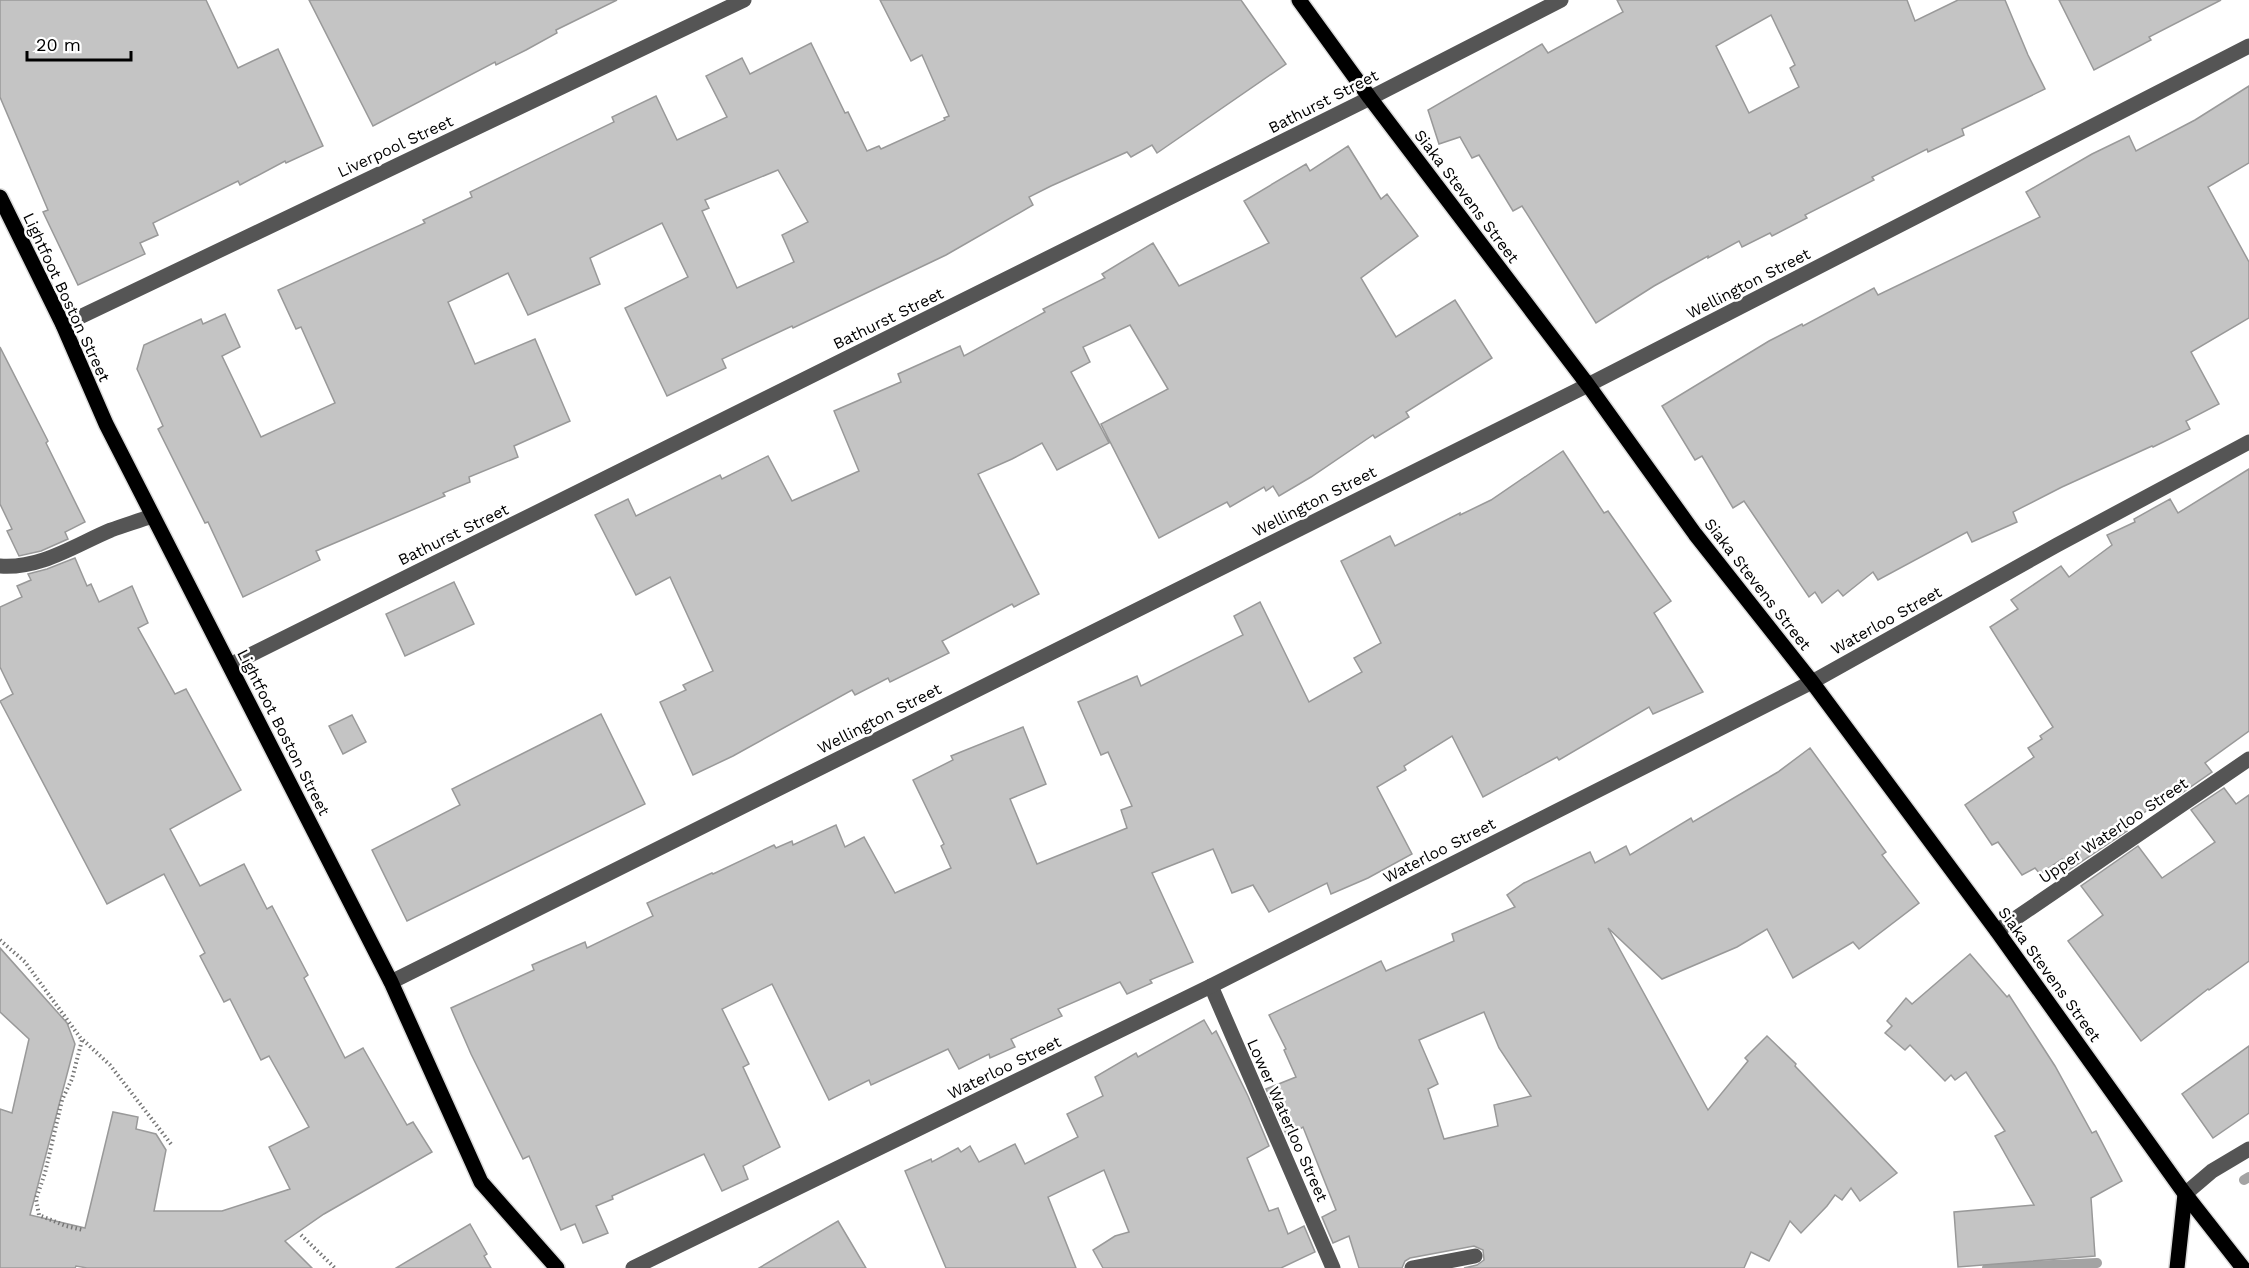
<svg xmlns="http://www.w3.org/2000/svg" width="2249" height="1268" viewBox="0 0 2249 1268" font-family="'Work Sans',sans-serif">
<rect width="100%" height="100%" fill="#fff"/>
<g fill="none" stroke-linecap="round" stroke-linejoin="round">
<g stroke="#a3a3a3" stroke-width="10">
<path d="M 2244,1180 L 2249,1177"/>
<path d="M 1987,1268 L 2097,1263"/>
</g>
</g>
<g fill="#c4c4c4" stroke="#999" stroke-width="1.5" fill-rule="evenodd">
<path d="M 0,0 L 206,0 L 238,68 L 278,49 L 323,146 L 286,163 L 285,161 L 240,185 L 238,181 L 153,223 L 158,235 L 140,243 L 145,254 L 78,285 L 43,212 L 48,210 L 0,97 Z"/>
<path d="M 309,0 L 617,0 L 556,30 L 557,33 L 526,50 L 496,65 L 495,62 L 373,126 Z"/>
<path d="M 880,0 L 1241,0 L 1286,64 L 1157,153 L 1152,145 L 1131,157 L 1127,152 L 1051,186 L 1029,197 L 1033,205 L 946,255 L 793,328 L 792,326 L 722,359 L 726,368 L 667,396 L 625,308 L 688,277 L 662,223 L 590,258 L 600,284 L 528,315 L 508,273 L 448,302 L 475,364 L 535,339 L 570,421 L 514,446 L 518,457 L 469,477 L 470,482 L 443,493 L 445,496 L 316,551 L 320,560 L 243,597 L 208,522 L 205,523 L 158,429 L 163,426 L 137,369 L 144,345 L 201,319 L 203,324 L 225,314 L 240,347 L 222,356 L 261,437 L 335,403 L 301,327 L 296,329 L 278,290 L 425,223 L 423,220 L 472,197 L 470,192 L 614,122 L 612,117 L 656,96 L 677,140 L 727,117 L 706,76 L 742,58 L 750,74 L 811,43 L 845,113 L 848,112 L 867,151 L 879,146 L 881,149 L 945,120 L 944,118 L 949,116 L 922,55 L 911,61 ZM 778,170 L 808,222 L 782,235 L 794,262 L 737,288 L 702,211 L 709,208 L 705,200 Z"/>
<path d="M 1617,0 L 1907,0 L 1915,21 L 1958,0 L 2005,0 L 2028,55 L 2045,89 L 1962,129 L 1964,135 L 1928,152 L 1927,149 L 1872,177 L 1874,180 L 1805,215 L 1807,218 L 1772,236 L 1770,233 L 1742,247 L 1739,241 L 1708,258 L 1708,256 L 1654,286 L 1596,323 L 1522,206 L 1513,211 L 1479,155 L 1472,158 L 1460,137 L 1439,144 L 1428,110 L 1542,44 L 1548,53 L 1623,12 ZM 1771,15 L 1795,65 L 1790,68 L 1799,87 L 1749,113 L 1716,46 Z"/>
<path d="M 2059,0 L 2221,0 L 2149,37 L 2151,40 L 2094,70 Z"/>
<path d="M 2249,86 L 2249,163 L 2208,187 L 2249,262 L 2249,318 L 2191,352 L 2219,404 L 2186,421 L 2190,429 L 2153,447 L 2152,446 L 2062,487 L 2013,512 L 2017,522 L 1972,542 L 1967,532 L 1878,580 L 1873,572 L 1843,596 L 1838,590 L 1822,603 L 1815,592 L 1809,597 L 1744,501 L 1733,508 L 1702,456 L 1695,460 L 1662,406 L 1769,341 L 1802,324 L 1803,326 L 1874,288 L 1878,295 L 2040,217 L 2026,192 L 2092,154 L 2129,136 L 2136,151 L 2195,120 Z"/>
<path d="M 1348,146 L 1381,199 L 1387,194 L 1418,236 L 1361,278 L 1396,337 L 1455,300 L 1492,358 L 1406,412 L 1409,417 L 1375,438 L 1373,435 L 1311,477 L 1279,496 L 1273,486 L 1266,491 L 1264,487 L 1230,507 L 1227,502 L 1159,538 L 1101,424 L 1168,389 L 1130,325 L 1083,347 L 1090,362 L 1071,372 L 1109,443 L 1057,470 L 1042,443 L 1012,459 L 978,474 L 1039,594 L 1014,607 L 1012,604 L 942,641 L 949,653 L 890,682 L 888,678 L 855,695 L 852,690 L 733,756 L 693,775 L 660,702 L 686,690 L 683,685 L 713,671 L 670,577 L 636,595 L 595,515 L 628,499 L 636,516 L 720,475 L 722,479 L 768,456 L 792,501 L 859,471 L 834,411 L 901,382 L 898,374 L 960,346 L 964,356 L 1045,312 L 1043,309 L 1105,278 L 1102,274 L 1153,243 L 1179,286 L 1269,243 L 1244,201 L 1306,164 L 1310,171 Z"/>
<path d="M 0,347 L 48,441 L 46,443 L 85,522 L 65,532 L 68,539 L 41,551 L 19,556 L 7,531 L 12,529 L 0,504 Z"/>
<path d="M 1563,451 L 1604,513 L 1608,511 L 1671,601 L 1654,613 L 1703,692 L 1653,714 L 1649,707 L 1559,760 L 1557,757 L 1483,797 L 1452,736 L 1404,766 L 1406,770 L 1377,787 L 1412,854 L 1368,878 L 1331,894 L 1327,883 L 1269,912 L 1253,885 L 1232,893 L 1213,849 L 1152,873 L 1193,962 L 1150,980 L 1152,983 L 1127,994 L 1120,982 L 1058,1009 L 1062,1016 L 1011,1039 L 1015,1047 L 990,1058 L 989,1054 L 959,1069 L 948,1049 L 871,1085 L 869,1080 L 829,1100 L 772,984 L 722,1009 L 749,1064 L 743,1067 L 780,1147 L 743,1166 L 748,1179 L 722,1191 L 704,1154 L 612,1196 L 613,1199 L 596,1206 L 608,1233 L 583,1243 L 575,1224 L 561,1230 L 529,1156 L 523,1159 L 471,1054 L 451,1008 L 534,970 L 532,965 L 585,942 L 587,948 L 653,916 L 647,903 L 712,873 L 713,874 L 774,845 L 776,848 L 792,841 L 793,845 L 836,825 L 845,847 L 864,837 L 895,893 L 951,868 L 941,846 L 944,844 L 913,780 L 953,760 L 951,756 L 1023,727 L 1046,784 L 1010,799 L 1037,864 L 1127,828 L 1121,810 L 1132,806 L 1108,752 L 1101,755 L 1078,702 L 1137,676 L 1141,686 L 1243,635 L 1234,616 L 1260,602 L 1309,702 L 1362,672 L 1354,658 L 1381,643 L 1341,561 L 1390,536 L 1395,546 L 1460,513 L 1460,515 L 1491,500 Z"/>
<path d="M 2249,469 L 2249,731 L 2205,763 L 2212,772 L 2179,795 L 2176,790 L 2124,827 L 2127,831 L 2069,870 L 2062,859 L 2040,874 L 2035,868 L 2022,875 L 1998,842 L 1992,845 L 1965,805 L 2034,757 L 2028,748 L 2042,739 L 2040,736 L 2053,727 L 1990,627 L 2018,609 L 2011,600 L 2061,566 L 2069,577 L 2112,545 L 2107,535 L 2135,522 L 2134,519 L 2170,499 L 2178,513 Z"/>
<path d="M 75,558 L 87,586 L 91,584 L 99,602 L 132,586 L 148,623 L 138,628 L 175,694 L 186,689 L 241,790 L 170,829 L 200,886 L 244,864 L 267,909 L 272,906 L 308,975 L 304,978 L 345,1058 L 363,1048 L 407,1125 L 413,1122 L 432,1152 L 324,1214 L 285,1241 L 312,1268 L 87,1268 L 76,1266 L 75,1268 L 0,1268 L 0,1109 L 12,1113 L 29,1039 L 0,1012 L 0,948 L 67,1023 L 75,1044 L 30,1215 L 85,1228 L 113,1112 L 138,1117 L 136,1129 L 156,1134 L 166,1150 L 154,1211 L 222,1211 L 290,1189 L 269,1147 L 309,1127 L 269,1056 L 261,1060 L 230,999 L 224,1002 L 200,956 L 205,953 L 164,874 L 107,904 L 0,701 L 13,694 L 0,667 L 0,607 L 22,597 L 17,586 L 31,580 L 28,574 L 47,569 Z"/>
<path d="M 454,582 L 474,624 L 405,656 L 386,614 Z"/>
<path d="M 601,714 L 645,804 L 407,921 L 372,850 L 460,805 L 452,789 Z"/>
<path d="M 352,715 L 366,742 L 343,754 L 329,726 Z"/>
<path d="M 1810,748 L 1886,852 L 1882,855 L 1919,903 L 1859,949 L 1853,942 L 1793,978 L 1767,929 L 1737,947 L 1662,979 L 1608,928 L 1708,1110 L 1748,1061 L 1745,1058 L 1767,1036 L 1796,1064 L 1795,1066 L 1897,1173 L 1860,1201 L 1851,1188 L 1842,1200 L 1835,1195 L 1827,1206 L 1801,1233 L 1790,1221 L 1769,1261 L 1751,1252 L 1744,1268 L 1464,1268 L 1477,1265 L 1484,1260 L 1483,1250 L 1474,1246 L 1410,1258 L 1405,1261 L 1402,1268 L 1359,1268 L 1349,1236 L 1333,1243 L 1322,1217 L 1336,1210 L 1303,1127 L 1287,1136 L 1266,1089 L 1296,1077 L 1284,1050 L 1286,1049 L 1269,1015 L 1381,961 L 1386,971 L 1454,941 L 1452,934 L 1515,907 L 1507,895 L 1524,883 L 1590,852 L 1595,863 L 1626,846 L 1630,855 L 1691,818 L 1693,822 L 1778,772 ZM 1484,1012 L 1499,1048 L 1531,1096 L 1494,1105 L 1498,1126 L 1444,1139 L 1428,1089 L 1438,1084 L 1419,1040 Z"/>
<path d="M 2224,788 L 2236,804 L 2249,795 L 2249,961 L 2209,990 L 2208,989 L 2141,1041 L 2068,941 L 2103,915 L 2081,886 L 2138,846 L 2162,878 L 2215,842 L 2191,810 Z"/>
<path d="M 1970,954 L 2007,997 L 2009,995 L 2055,1066 L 2092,1133 L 2096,1131 L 2122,1181 L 2091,1198 L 2095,1256 L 1958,1267 L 1954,1212 L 2034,1205 L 1995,1136 L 2005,1131 L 1966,1072 L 1955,1080 L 1951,1075 L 1945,1081 L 1910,1045 L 1905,1050 L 1885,1033 L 1892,1026 L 1887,1021 L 1906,998 L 1912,1004 Z"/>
<path d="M 1204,1020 L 1212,1034 L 1216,1031 L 1248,1096 L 1269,1146 L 1247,1158 L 1269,1211 L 1278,1208 L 1288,1234 L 1304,1226 L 1315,1252 L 1281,1268 L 1103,1268 L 1093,1250 L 1115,1236 L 1129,1232 L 1104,1170 L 1048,1197 L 1076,1268 L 946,1268 L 905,1171 L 931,1159 L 932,1162 L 958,1148 L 961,1152 L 970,1146 L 979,1162 L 1015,1144 L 1025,1164 L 1078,1137 L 1067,1114 L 1103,1096 L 1095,1077 L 1136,1053 L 1138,1057 Z"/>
<path d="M 2249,1046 L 2249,1113 L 2213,1138 L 2182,1094 Z"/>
<path d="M 838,1221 L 866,1268 L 759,1268 Z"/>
<path d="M 470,1224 L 487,1254 L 484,1256 L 491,1268 L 396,1268 Z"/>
</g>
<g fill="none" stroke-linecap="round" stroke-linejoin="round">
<defs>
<g id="major">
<path d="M 1299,0 L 1370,98 L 1588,385 L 1695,534 L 1812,682 L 1997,931 L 2185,1194 L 2243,1268"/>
<path d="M 0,197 L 63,325 L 106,424 L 391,982 L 481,1182 L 557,1268"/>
<path d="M 2177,1268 L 2185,1194"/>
</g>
</defs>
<use href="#major" stroke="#dbdbdb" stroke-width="18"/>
<g stroke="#777" stroke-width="4" stroke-dasharray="1.5 3" stroke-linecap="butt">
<path d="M 0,940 L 25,962 L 82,1040 L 72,1079 L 62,1100 L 45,1173 L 36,1199 L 39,1215 L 66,1226 L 83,1230"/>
<path d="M 83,1040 L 110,1065 L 171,1144"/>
<path d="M 301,1235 L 335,1268"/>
</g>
<g stroke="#555" stroke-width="15">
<path d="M 63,325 L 744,0"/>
<path d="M 0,566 C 41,569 75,545 111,530 C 125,525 138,521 152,516"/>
<path d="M 230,665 L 1370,98 L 1561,0"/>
<path d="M 1997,931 L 2249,759"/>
<path d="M 391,982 L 1588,385 L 2249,46"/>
<path d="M 1211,986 L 1333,1268"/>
<path d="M 2185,1194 L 2212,1171 L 2249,1149"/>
<path d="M 633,1268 L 1211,986 L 1812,682 L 2057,545 L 2249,442"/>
<path d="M 1412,1268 L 1475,1256"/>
</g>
<use href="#major" stroke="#000" stroke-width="15"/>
</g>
<g text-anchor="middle" stroke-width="5" stroke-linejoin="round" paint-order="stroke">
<g font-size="16" fill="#000" stroke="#fff">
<text transform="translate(1323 101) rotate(-27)" y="6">Bathurst Street</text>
<text transform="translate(395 146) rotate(-25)" y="6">Liverpool Street</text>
<text transform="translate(1467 196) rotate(53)" y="6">Siaka Stevens Street</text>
<text transform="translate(1748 283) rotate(-27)" y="6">Wellington Street</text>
<text transform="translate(67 297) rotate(65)" y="6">Lightfoot Boston Street</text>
<text transform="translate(888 318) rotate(-26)" y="6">Bathurst Street</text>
<text transform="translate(1314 501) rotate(-27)" y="6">Wellington Street</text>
<text transform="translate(453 534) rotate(-26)" y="6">Bathurst Street</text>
<text transform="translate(1758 584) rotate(52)" y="6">Siaka Stevens Street</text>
<text transform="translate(1886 620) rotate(-29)" y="6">Waterloo Street</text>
<text transform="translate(879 718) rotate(-27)" y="6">Wellington Street</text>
<text transform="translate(284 732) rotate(63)" y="6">Lightfoot Boston Street</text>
<text transform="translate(2113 830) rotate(-34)" y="6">Upper Waterloo Street</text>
<text transform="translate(1439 850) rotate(-27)" y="6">Waterloo Street</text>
<text transform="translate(2050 974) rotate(54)" y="6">Siaka Stevens Street</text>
<text transform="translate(1004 1067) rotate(-26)" y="6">Waterloo Street</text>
<text transform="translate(1288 1120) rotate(66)" y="6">Lower Waterloo Street</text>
</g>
</g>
<path d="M27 51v9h104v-9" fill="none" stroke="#000000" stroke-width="3"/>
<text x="36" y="51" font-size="18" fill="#000000" stroke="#ffffff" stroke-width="4.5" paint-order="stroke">20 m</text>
</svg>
